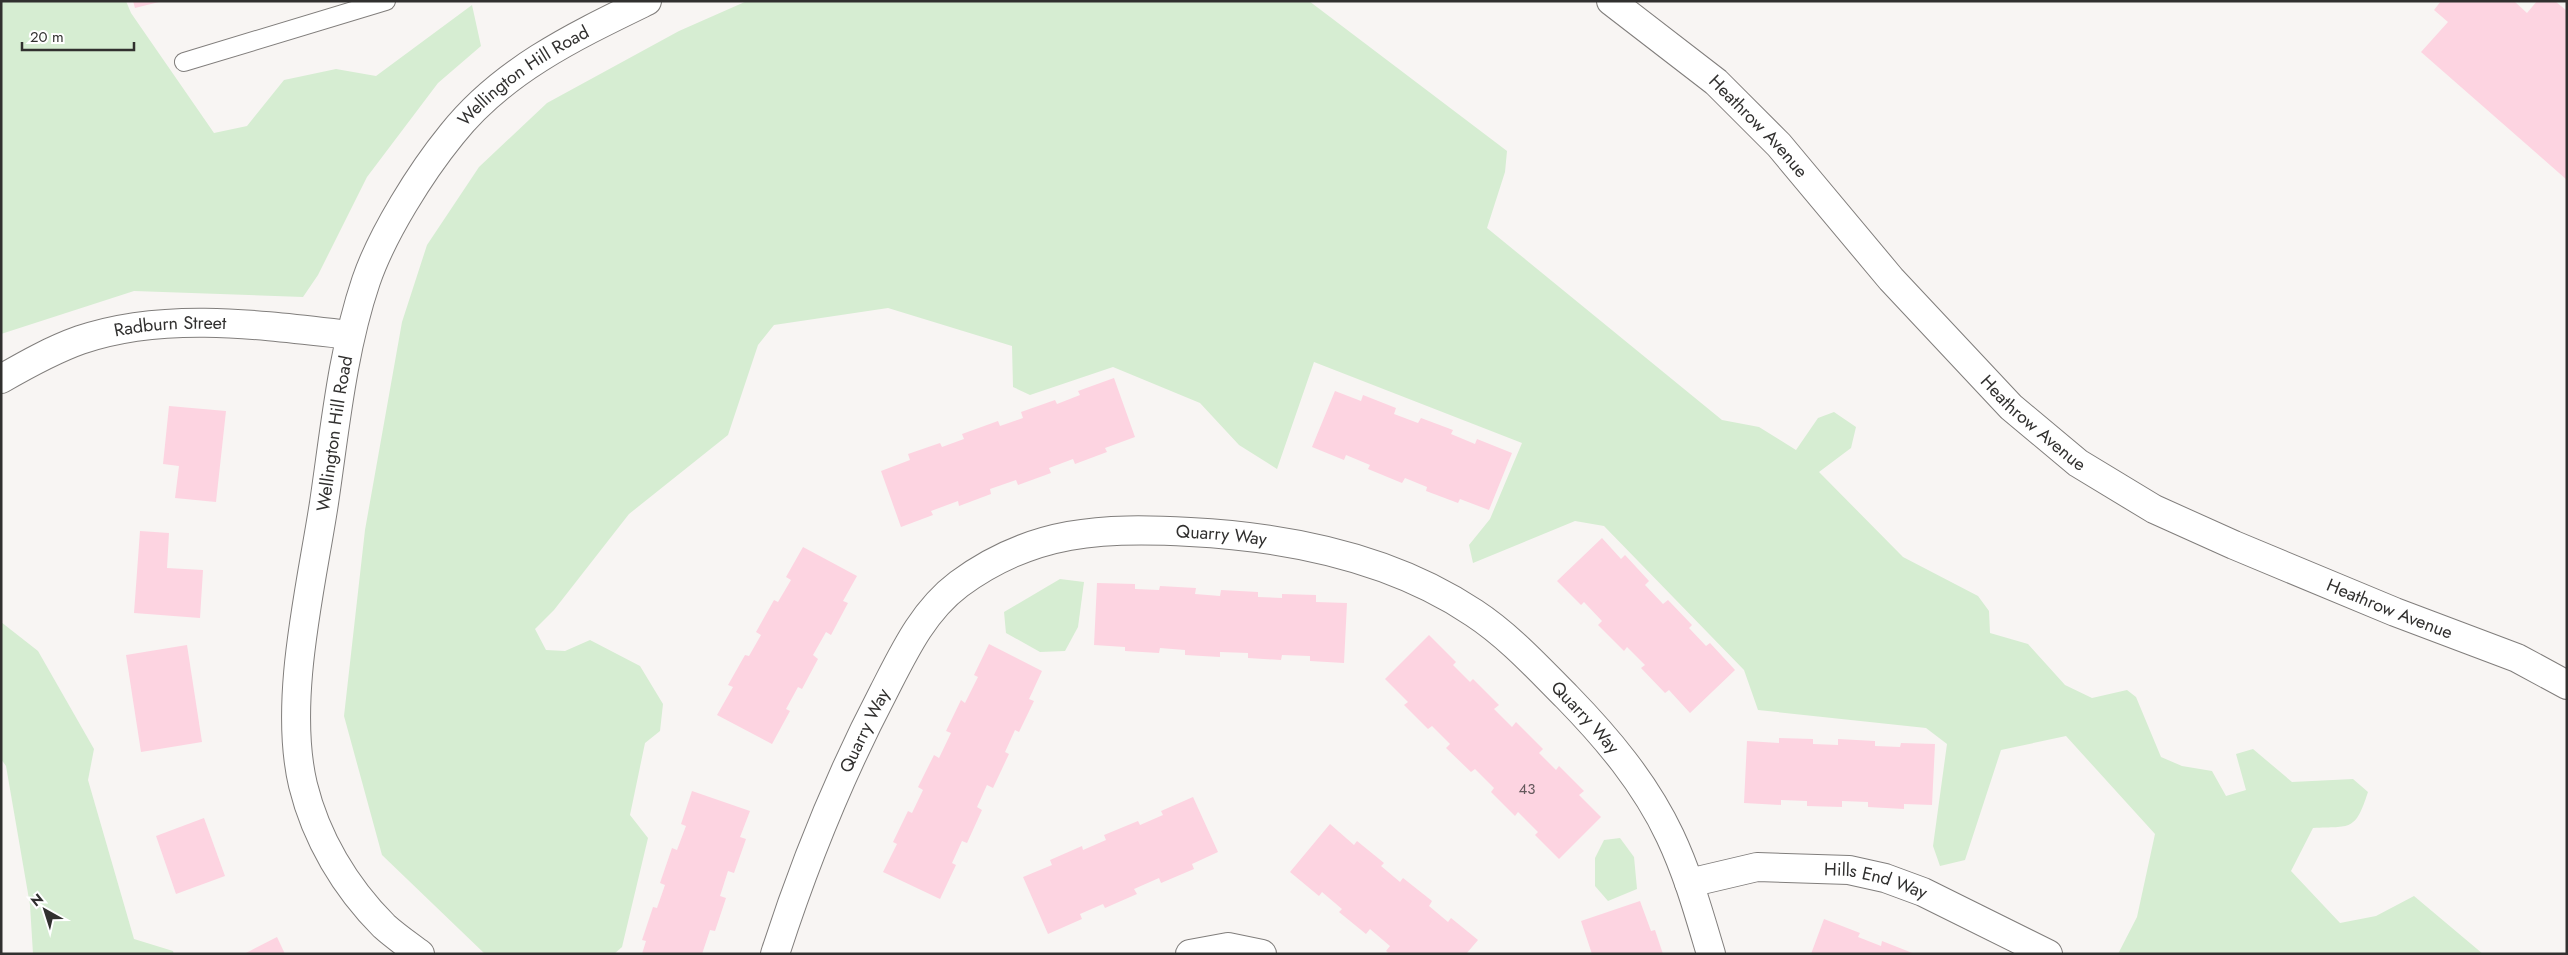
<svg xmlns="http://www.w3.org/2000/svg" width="2568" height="955" viewBox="0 0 2568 955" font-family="Jost,sans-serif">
<rect width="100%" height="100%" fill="#f8f5f3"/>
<g fill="#d6edd2">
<path d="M 1,1 L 126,1 L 131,13 L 214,133 L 247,126 L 284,80 L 336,69 L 376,76 L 472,5 L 481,46 L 438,83 L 367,177 L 318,275 L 303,297 L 134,291 L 1,334 Z"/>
<path d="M 747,1 L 1309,1 L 1507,151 L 1505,172 L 1487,228 L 1722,420 L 1759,427 L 1796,450 L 1818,418 L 1834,412 L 1856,427 L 1851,448 L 1819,472 L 1903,557 L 1978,596 L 1989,611 L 1990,633 L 2028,644 L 2065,685 L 2092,698 L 2127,690 L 2136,697 L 2161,757 L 2182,766 L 2212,771 L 2226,796 L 2246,790 L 2236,754 L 2253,749 L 2292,782 L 2353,779 L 2368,792 C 2355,832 2351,826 2313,828 L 2291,871 L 2340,923 L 2376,916 L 2414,896 L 2483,954 L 2118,954 L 2137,917 L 2155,834 L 2066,736 L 2001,750 L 1965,860 L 1940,866 L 1933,846 L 1947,744 L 1926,728 L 1758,710 L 1744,670 L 1604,526 L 1575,521 L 1473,563 L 1469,545 L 1490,519 L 1522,443 L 1314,362 L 1277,469 L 1239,445 L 1200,403 L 1113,367 L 1030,395 L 1013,387 L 1012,346 L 888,308 L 774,325 L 758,345 L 728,435 L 629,514 L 554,610 L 535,629 L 546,650 L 565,651 L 590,640 L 640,666 L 663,704 L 660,731 L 645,743 L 630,815 L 648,838 L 622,947 L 614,954 L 485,954 L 382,855 L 344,716 L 365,530 L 402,322 L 427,245 L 479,167 L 547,103 L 679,31 Z"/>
<path d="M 1060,579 L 1084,582 L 1078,627 L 1065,651 L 1040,652 L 1006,633 L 1004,612 Z"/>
<path d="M 1,622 L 38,651 L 94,749 L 88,780 L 134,939 L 173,951 L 174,954 L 33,954 L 30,905 L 6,766 L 1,759 Z"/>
<path d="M 1620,838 L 1634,857 L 1637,889 L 1608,901 L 1595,886 L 1595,858 L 1604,840 Z"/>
</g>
<g fill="#fdd4e1">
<path d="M 133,1 L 159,1 L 159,2 L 135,8 Z"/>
<path d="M 2441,1 L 2514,1 L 2527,13 L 2537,1 L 2555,1 L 2567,11 L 2567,180 L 2421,52 L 2448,22 L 2434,10 Z"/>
<path d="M 1114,378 L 1135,437 L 1105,448 L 1107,452 L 1075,464 L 1073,459 L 1049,468 L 1051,473 L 1018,485 L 1016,480 L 990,489 L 991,494 L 959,506 L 958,501 L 931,511 L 933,515 L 901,527 L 881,471 L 910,460 L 908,454 L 940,443 L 942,447 L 964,439 L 962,434 L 998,421 L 1000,426 L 1023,418 L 1021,412 L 1055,400 L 1057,404 L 1080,395 L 1078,391 Z"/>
<path d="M 1335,391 L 1361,401 L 1363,395 L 1396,408 L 1394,414 L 1418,423 L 1421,418 L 1453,430 L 1451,434 L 1475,444 L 1477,439 L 1512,453 L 1489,510 L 1460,499 L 1458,503 L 1426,491 L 1427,487 L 1405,478 L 1402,483 L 1368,469 L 1370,465 L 1346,455 L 1344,460 L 1312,447 Z"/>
<path d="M 169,406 L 226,411 L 216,502 L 175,498 L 179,466 L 163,464 Z"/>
<path d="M 140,531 L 169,533 L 167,568 L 203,570 L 200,618 L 134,613 Z"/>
<path d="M 1602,538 L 1621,559 L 1625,555 L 1649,581 L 1645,585 L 1663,604 L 1668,600 L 1692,625 L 1689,628 L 1706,646 L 1710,643 L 1735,670 L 1690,713 L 1669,690 L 1665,693 L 1641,668 L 1645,665 L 1627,647 L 1624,651 L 1598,625 L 1602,621 L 1584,602 L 1581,605 L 1557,581 Z"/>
<path d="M 803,547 L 857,576 L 843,601 L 848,603 L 831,635 L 826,632 L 813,655 L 818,659 L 802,689 L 798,687 L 786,709 L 790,711 L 772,744 L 717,715 L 733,687 L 728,685 L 745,655 L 749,656 L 761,635 L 756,632 L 774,600 L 778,602 L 791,580 L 786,577 Z"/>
<path d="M 1097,583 L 1135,584 L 1135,589 L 1159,590 L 1160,586 L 1196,588 L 1195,594 L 1220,596 L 1221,590 L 1258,592 L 1258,597 L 1282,598 L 1282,594 L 1316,595 L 1316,602 L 1347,603 L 1344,663 L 1310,661 L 1310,656 L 1282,655 L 1281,660 L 1248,658 L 1248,653 L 1220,652 L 1220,657 L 1185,655 L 1185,650 L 1160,648 L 1159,653 L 1125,651 L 1125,647 L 1094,645 Z"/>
<path d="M 1429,635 L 1456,662 L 1453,665 L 1470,682 L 1473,679 L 1499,705 L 1494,709 L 1512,727 L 1516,722 L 1543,749 L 1539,753 L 1556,770 L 1559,766 L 1584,791 L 1579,795 L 1601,817 L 1559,859 L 1535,835 L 1538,832 L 1518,812 L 1515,816 L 1491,792 L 1494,788 L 1475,769 L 1471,772 L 1446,748 L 1450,744 L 1432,726 L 1428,729 L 1404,705 L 1408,702 L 1385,679 Z"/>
<path d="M 989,644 L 1042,671 L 1029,699 L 1034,701 L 1019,732 L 1015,730 L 1005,752 L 1009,754 L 993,788 L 987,785 L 977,807 L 982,810 L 967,843 L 962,841 L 952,863 L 956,865 L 940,899 L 883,872 L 897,844 L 893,842 L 908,811 L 912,813 L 923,790 L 918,787 L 934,755 L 939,758 L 951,733 L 946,731 L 961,700 L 965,703 L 978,677 L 974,675 Z"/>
<path d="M 187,645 L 202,742 L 141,752 L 126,655 Z"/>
<path d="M 1779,738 L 1813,739 L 1813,744 L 1838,745 L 1838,739 L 1875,741 L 1875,746 L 1900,747 L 1901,743 L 1935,744 L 1932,805 L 1904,804 L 1904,809 L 1868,807 L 1868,802 L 1842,801 L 1842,807 L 1807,806 L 1807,801 L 1781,800 L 1781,805 L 1744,803 L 1747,741 L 1779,743 Z"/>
<path d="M 692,791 L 750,811 L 740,837 L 746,839 L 734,873 L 728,871 L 720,896 L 726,898 L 715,931 L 710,930 L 702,954 L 642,954 L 646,941 L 642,940 L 653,907 L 657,908 L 665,885 L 660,883 L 672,848 L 677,850 L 686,826 L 681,824 Z"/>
<path d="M 1193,797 L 1218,852 L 1192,864 L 1194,869 L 1161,883 L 1159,878 L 1134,889 L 1137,894 L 1105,908 L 1103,904 L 1080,914 L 1082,919 L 1048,934 L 1023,877 L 1052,865 L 1050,860 L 1082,846 L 1083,850 L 1106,840 L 1104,835 L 1138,821 L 1140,825 L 1163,815 L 1161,811 Z"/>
<path d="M 204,818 L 225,876 L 176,894 L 156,836 Z"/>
<path d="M 1330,824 L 1354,845 L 1357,841 L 1384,863 L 1381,866 L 1400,882 L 1403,878 L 1432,901 L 1429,906 L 1448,922 L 1451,918 L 1478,940 L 1466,954 L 1390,954 L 1386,951 L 1390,946 L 1370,929 L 1366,934 L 1339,912 L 1342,909 L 1322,892 L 1319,896 L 1290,872 Z"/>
<path d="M 1640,901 L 1651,931 L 1655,930 L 1663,954 L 1592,954 L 1581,921 Z"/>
<path d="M 1824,919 L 1860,933 L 1858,937 L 1881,946 L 1882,941 L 1915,954 L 1811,954 Z"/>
<path d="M 277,937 L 285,954 L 244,954 Z"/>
</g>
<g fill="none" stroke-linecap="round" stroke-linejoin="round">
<defs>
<path id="lane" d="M 184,62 L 386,1"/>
<g id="street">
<path id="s1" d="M 1611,1 L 1716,82 L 1779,145 L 1891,279 L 2011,407 L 2078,463 L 2154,509 L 2234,545 L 2395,612 L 2517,658 L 2567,685"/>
<path id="s2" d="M 1,379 C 27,364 52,350 80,340 C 165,311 262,325 350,335"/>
<path id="s3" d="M 1689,883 L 1757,867 L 1849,870 L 1885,878 L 1923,892 L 2048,954"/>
<path id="s4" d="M 420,954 C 408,945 395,936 384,926 C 345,887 316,838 303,785 C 283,701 311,588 324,503 C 335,429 342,352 366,281 C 382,234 421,172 452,134 C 503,70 575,36 647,1"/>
<path id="s5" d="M 775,954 C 805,861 839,777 884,691 C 904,652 923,611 959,584 C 1032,530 1103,527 1190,532 C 1287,537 1392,558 1474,613 C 1509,636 1538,668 1567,697 C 1607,738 1645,783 1670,836 C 1688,874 1699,914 1711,954"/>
<path d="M 1190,954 L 1228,947 L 1262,954"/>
</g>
</defs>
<use href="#lane" stroke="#817e7c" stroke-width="20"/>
<use href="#street" stroke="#817e7c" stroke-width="30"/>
<use href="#lane" stroke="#fff" stroke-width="18"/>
<use href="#street" stroke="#fff" stroke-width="28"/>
</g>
<g text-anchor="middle" stroke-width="4.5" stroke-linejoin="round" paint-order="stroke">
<g font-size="15" fill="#64595c">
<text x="1527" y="794">43</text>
</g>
<g font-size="18" fill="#31302f" stroke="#fff">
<text dy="6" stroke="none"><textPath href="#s4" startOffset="985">Wellington Hill Road</textPath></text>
<text dy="6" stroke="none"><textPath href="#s1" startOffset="194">Heathrow Avenue</textPath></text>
<text dy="6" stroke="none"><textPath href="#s2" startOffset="180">Radburn Street</textPath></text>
<text dy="6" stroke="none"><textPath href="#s1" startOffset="599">Heathrow Avenue</textPath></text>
<text dy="6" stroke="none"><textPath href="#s4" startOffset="565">Wellington Hill Road</textPath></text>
<text dy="6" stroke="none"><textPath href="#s5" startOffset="691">Quarry Way</textPath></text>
<text dy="6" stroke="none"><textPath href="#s1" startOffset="1004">Heathrow Avenue</textPath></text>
<text dy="6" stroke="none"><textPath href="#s5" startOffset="1111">Quarry Way</textPath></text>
<text dy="6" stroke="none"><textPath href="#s5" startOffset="241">Quarry Way</textPath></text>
<text dy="6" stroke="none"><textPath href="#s3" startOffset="190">Hills End Way</textPath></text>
</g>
</g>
<rect width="2568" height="955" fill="none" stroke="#31302f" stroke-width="5"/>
<g transform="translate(45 910) rotate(321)" stroke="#ffffff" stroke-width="4" paint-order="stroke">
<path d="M0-4L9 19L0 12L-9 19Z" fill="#31302f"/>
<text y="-8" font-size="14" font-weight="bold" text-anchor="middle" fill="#31302f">N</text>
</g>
<path d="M22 42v8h112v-8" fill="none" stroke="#31302f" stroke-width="2.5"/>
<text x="30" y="42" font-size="15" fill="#31302f" stroke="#ffffff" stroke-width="4" paint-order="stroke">20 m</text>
</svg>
